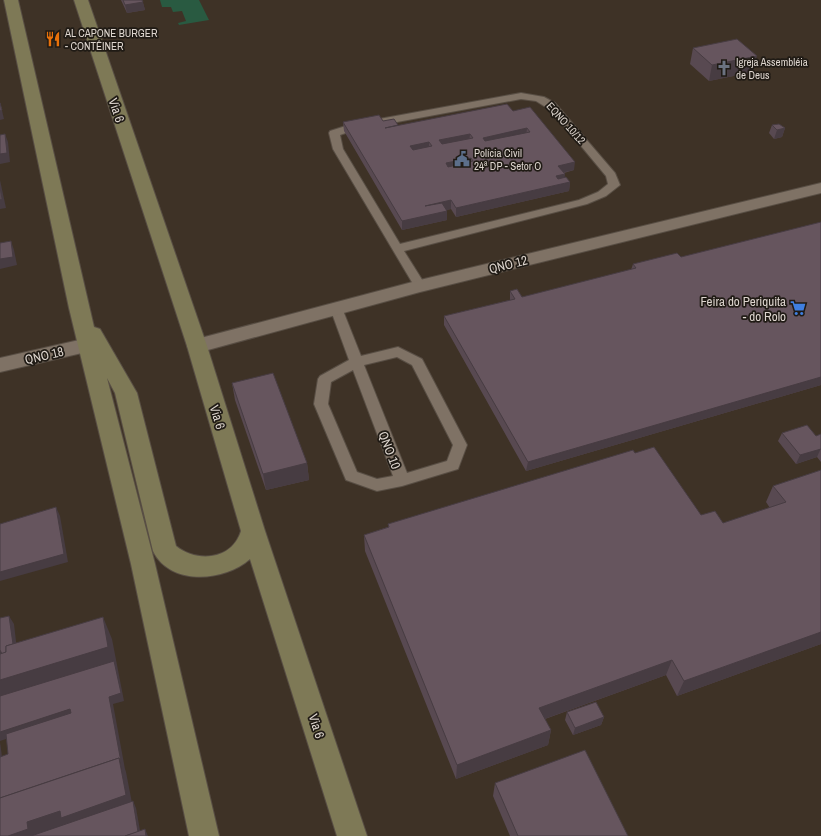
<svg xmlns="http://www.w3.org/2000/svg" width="821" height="836" viewBox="0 0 821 836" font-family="'Archivo Narrow',sans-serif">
<rect width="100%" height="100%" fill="#3e3226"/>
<path fill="#295a41" d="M 160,0 L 199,0 L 209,20 L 179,25 L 178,23 L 186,21 L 182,11 L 173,12 L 171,7 L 162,7 Z"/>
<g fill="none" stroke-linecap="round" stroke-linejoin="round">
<defs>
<g id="service">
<path d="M 521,93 L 544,97 L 555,103 L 615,173 L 620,185 L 606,196 L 587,204 L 404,251 L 426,286 L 424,289 L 416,289 L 333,149 L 329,133 L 330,131 L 352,124 ZM 521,99 L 536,101 L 552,111 L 606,176 L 608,184 L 598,192 L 579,200 L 400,244 L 343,149 L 340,135 L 354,130 Z"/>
<path d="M 336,304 L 340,305 L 342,308 L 361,356 L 398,347 L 422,359 L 467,445 L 458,469 L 402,486 L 377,491 L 346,480 L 314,404 L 318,379 L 320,376 L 349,360 L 330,308 L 332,305 ZM 397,357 L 412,365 L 453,445 L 447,461 L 407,473 L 364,365 ZM 353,370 L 393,476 L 377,479 L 357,472 L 328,404 L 331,382 Z"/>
</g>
<path id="minor" d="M 88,338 L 95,340 L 98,345 L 95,350 L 0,372 L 0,358 Z"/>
<path id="tertiary" d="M 821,183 L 821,193 L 420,292 L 197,353 L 190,351 L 187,346 L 190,341 L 197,339 L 420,280 Z"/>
<path id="secondary" d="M 4,0 L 18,0 L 94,327 L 100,329 L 137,393 L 176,546 C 197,563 232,560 241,531 L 187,346 L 74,0 L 88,0 L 207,346 L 265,531 L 367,836 L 337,836 L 250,559 C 224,582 170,586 153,551 L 115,393 L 107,378 L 155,564 L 219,836 L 189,836 L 131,564 L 69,308 Z"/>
</defs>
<use href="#service" stroke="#584e44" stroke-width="2"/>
<use href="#minor" stroke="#584e44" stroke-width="2"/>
<use href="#tertiary" stroke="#584e44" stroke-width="2"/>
<use href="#secondary" stroke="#584e44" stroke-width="2"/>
<use href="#service" fill="#7f7265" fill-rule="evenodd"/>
<use href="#minor" fill="#7f7265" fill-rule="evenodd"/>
<use href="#tertiary" fill="#7f7265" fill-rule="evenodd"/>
<use href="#secondary" fill="#7e7956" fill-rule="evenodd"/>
</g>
<g fill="#584951">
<path d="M 121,0 L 142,0 L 145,10 L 127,13 Z"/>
<path d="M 693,48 L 753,72 L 709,81 L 690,64 Z"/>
<path d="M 513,111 L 574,170 L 564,173 L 565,174 L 564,177 L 570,182 L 569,191 L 456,217 L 451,209 L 446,210 L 447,220 L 402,230 L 344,131 L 343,122 L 383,121 L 398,126 Z"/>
<path d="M 772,125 L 785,128 L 782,137 L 774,139 L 769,133 Z"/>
<path d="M 821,222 L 821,385 L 526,471 L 444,325 L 444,316 L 510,300 L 510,291 L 522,297 L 631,270 L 633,264 L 681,257 Z"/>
<path d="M 232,383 L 307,463 L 309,480 L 266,490 L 235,400 Z"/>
<path d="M 782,433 L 816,436 L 821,434 L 821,462 L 817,457 L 796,464 L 778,441 Z"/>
<path d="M 635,453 L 701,515 L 723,523 L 770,508 L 766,502 L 773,486 L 821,470 L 821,644 L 677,696 L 666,675 L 545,719 L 551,730 L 548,745 L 456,779 L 365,551 L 364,535 L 388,527 L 388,524 Z"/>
<path d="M 567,712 L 604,717 L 601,725 L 573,735 L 565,720 Z"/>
<path d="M 495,783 L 628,836 L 510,836 L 493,796 Z"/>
</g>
<g fill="#473c42">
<path d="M 143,2 L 145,10 L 127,13 L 125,5 Z"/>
<path d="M 757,56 L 753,72 L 709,81 L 712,65 Z"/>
<path d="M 0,102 L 4,119 L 0,120 Z"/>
<path d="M 527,128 L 526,137 L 482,146 L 483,138 Z"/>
<path d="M 785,128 L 782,137 L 774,139 L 777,130 Z"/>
<path d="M 5,134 L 8,142 L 10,162 L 0,164 L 0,154 Z"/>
<path d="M 470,134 L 469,143 L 439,149 L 439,140 Z"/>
<path d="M 429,142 L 429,151 L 410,155 L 410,146 Z"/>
<path d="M 471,158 L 470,167 L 445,172 L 446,163 Z"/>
<path d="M 575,162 L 574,170 L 556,174 L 558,166 Z"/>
<path d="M 565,174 L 564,183 L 554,185 L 556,176 Z"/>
<path d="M 0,180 L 6,208 L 0,209 Z"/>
<path d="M 570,182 L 569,191 L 456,217 L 456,208 Z"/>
<path d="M 451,200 L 451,209 L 425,215 L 425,206 Z"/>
<path d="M 447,211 L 447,220 L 402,230 L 402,221 Z"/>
<path d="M 11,241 L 14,250 L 17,265 L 0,269 L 0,259 Z"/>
<path d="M 821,377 L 821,385 L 526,471 L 528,462 Z"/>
<path d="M 821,448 L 817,457 L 796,464 L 800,455 Z"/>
<path d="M 307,463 L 309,480 L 266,490 L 263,474 Z"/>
<path d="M 56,507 L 60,516 L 68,562 L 0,581 L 0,572 Z"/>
<path d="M 9,616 L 14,624 L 19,667 L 103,617 L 112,639 L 124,701 L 113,704 L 125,769 L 126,772 L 133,808 L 37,836 L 8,836 L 27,822 L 122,773 L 109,697 L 0,706 L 0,650 Z"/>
<path d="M 821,632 L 821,644 L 677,696 L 684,681 Z"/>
<path d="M 672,660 L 666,675 L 536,722 L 539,708 Z"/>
<path d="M 70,709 L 74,717 L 0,741 L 0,732 Z"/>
<path d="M 604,717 L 601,725 L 573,735 L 575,728 Z"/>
<path d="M 551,730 L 548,745 L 456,779 L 457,765 Z"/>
<path d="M 0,742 L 3,764 L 0,761 Z"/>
<path d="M 133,801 L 136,808 L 141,836 L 139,836 Z"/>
<path d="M 145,829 L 148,836 L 146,836 Z"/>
</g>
<g fill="#66555e" stroke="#473c42" fill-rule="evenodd">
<path d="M 123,0 L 142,0 L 143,2 L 125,5 Z"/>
<path d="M 737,39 L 757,56 L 712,65 L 693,48 Z"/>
<path d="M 0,103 L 2,110 L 0,111 Z"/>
<path d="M 507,104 L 513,111 L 530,107 L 575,162 L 558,166 L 565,174 L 556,176 L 558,179 L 566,177 L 570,182 L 456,208 L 451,200 L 425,206 L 442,203 L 447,211 L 402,221 L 343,122 L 379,115 L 383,121 L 394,119 L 398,125 L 385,128 ZM 527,128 L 530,132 L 485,141 L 483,138 ZM 470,134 L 473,138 L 442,144 L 439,140 ZM 429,142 L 432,146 L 413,150 L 410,146 ZM 471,158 L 473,161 L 448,167 L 446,163 Z"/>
<path d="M 779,124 L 785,128 L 777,130 L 772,125 Z"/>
<path d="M 5,134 L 7,153 L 0,154 L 0,135 Z"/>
<path d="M 0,187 L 2,199 L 0,200 Z"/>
<path d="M 821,222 L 821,377 L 528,462 L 444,316 L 515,299 L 510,291 L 517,289 L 522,297 L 636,268 L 633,264 L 677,253 L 681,257 Z"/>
<path d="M 11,241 L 13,257 L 0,259 L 0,243 Z"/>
<path d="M 273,373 L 307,463 L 263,474 L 232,383 Z"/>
<path d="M 807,425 L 816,436 L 821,434 L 821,449 L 800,455 L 782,433 Z"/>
<path d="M 654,447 L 701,515 L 715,511 L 723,523 L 786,502 L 773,486 L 821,470 L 821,632 L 684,681 L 672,660 L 539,708 L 551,730 L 457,765 L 364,535 L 389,527 L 388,524 L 633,450 L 635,453 Z"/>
<path d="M 56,507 L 64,554 L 0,572 L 0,524 Z"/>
<path d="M 9,616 L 13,644 L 6,646 L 6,652 L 2,654 L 0,650 L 0,618 Z"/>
<path d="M 103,617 L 108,647 L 0,680 L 0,654 L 6,652 L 6,646 Z"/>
<path d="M 114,661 L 121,693 L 109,697 L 121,762 L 119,758 L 0,798 L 0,757 L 8,754 L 6,734 L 71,713 L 70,709 L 0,732 L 0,696 Z"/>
<path d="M 596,702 L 604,717 L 575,728 L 567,712 Z"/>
<path d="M 585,750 L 628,836 L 518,836 L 495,783 Z"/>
<path d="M 119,758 L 126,795 L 61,818 L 60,811 L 27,822 L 28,829 L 8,836 L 0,836 L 0,798 Z"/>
<path d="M 133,801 L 138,832 L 125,836 L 31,836 Z"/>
<path d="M 145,829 L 146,836 L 125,836 Z"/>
</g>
<defs>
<symbol id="restaurant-bare" viewBox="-9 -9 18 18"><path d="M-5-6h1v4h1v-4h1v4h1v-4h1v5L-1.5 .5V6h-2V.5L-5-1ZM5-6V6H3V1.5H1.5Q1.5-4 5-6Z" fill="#e8710a" stroke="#201b15" stroke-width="2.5" paint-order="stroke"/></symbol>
<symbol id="church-bare" viewBox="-9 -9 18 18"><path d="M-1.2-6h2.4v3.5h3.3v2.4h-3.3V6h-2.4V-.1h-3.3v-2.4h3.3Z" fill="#6b7280" stroke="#201b15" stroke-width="2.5" paint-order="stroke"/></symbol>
<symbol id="civic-bare" viewBox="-9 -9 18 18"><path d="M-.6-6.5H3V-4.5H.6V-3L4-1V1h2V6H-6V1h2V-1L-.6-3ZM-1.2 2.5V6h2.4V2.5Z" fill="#5c6f8a" stroke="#201b15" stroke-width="2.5" paint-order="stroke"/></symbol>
<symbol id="supermarket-bare" viewBox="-9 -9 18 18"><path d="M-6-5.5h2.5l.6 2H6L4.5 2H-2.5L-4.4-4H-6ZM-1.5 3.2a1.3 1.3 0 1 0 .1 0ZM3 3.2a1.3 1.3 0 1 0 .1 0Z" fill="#3f7fe0" stroke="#201b15" stroke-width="2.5" paint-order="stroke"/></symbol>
</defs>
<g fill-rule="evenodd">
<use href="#restaurant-bare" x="42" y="28" width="22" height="22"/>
<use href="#church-bare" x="713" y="57" width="22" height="22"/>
<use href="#civic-bare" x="451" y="148" width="22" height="22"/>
<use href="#supermarket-bare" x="787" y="297" width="22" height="22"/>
</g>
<g text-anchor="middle" stroke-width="3.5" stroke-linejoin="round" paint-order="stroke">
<g font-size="11" fill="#ddd5ce" stroke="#201b15" text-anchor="start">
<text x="65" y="37">AL CAPONE BURGER<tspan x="65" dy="13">- CONTÊINER</tspan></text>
<text x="736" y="66">Igreja Assembléia<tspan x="736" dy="13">de Deus</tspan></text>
<text x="474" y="157">Polícia Civil<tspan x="474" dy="13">24ª DP - Setor O</tspan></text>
</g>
<g font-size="11" fill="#ddd5ce" stroke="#201b15">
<text transform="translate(566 123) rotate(48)" y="4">EQNO 10/12</text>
</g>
<g font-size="13" fill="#ddd5ce" stroke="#201b15">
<text transform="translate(117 110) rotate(71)" y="5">Via 6</text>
<text transform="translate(508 264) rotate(-14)" y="5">QNO 12</text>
<text transform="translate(44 355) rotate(-13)" y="5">QNO 18</text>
<text transform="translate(218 417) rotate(73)" y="5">Via 6</text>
<text transform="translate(390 450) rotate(69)" y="5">QNO 10</text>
<text transform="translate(317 726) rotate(72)" y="5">Via 6</text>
</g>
<g font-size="13" fill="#ddd5ce" stroke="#201b15" text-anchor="end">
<text x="786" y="306">Feira do Periquita<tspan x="786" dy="15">- do Rolo</tspan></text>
</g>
</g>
</svg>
